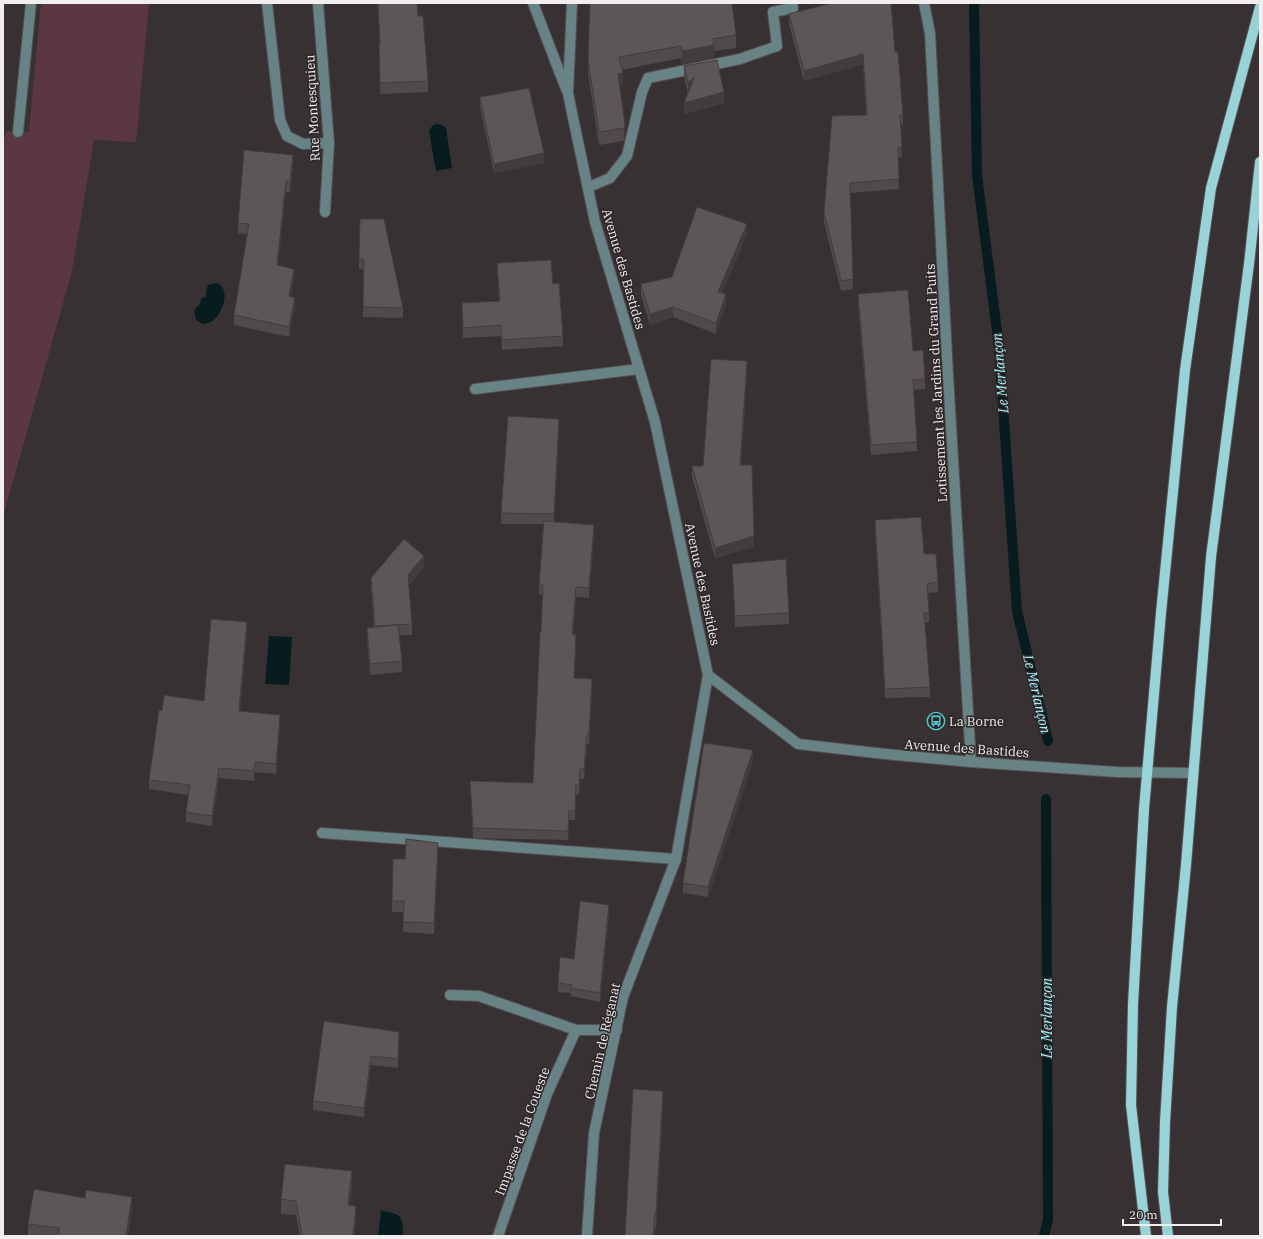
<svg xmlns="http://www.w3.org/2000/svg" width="1263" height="1239" viewBox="0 0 1263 1239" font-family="'IBM Plex Serif',serif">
<rect width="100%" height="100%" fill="#383133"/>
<path fill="#5b3743" d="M 41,3 L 149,3 L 136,142 L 94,140 L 72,271 L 3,517 L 3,145 L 6,131 L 29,132 Z"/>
<g fill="#061c1e">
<path d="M 436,124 L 442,125 L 446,128 L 452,168 L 436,171 L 429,131 L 432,126 Z"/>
<path d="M 216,283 C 234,287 221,325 203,324 L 196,320 L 194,310 L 200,304 L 201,298 L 206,297 L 206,291 L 208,285 Z"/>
<path d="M 269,636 L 292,637 L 289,685 L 265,684 Z"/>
<path d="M 381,1211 C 401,1213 403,1216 403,1236 L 378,1236 Z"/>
</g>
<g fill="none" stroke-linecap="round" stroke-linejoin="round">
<g stroke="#061c1e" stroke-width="10">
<path d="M 974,3 L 977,175 L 999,347 L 1017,611 L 1048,741"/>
<path d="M 1044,1236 L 1048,1220 L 1046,799"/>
</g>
<defs>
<g id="minor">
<path d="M 267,3 L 280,120 L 287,136 L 303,144 L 329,143"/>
<path d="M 318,3 L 329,143 L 325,212"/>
<path d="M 533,3 L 566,89"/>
<path d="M 572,3 L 568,93 L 572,113 L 595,222 L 655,422 L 708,675 L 798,744 L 885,754 L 971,762 L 1117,772 L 1193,773"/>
<path d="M 924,3 L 930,33 L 948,375 L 971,762"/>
<path d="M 18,132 L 31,3"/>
<path d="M 589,187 L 610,178 L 627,156 L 642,92 L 648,78 L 740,59 L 777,46 L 773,12 L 793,8 L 792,3"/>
<path d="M 475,389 L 639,369"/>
<path d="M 322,833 L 676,859"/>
<path d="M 450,995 L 479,996 L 576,1030"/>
<path d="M 498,1236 L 547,1094 L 576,1030 L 617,1030"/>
<path d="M 587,1236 L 594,1133 L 623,997 L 676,859 L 708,675"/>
</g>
<g id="major">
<path d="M 1146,1236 L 1131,1105 L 1133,1004 L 1144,809 L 1161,613 L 1185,370 L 1211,188 L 1260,7"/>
<path d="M 1168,1236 L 1163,1192 L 1165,1122 L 1172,1007 L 1186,865 L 1211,557 L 1249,264 L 1260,162"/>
</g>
</defs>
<use href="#minor" stroke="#564f51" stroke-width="12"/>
<use href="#major" stroke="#564f51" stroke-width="12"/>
<use href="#minor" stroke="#678386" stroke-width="10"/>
<use href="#major" stroke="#98d3d8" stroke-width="10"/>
</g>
<g fill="#504a4c">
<path d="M 377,3 L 417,3 L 418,16 L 428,81 L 428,92 L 380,94 L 379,54 L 379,43 L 380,43 Z"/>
<path d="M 831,3 L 894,3 L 891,3 L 893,25 L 895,52 L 903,115 L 903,125 L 900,125 L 902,157 L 898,157 L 899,189 L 850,193 L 853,289 L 841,291 L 824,222 L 824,212 L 866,115 L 863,64 L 804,81 L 789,24 L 789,14 L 831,4 Z"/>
<path d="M 736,35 L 736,48 L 714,51 L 714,58 L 682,64 L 681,58 L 622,70 L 623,86 L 620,87 L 625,137 L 624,141 L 599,145 L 588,73 L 588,60 Z"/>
<path d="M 684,66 L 724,103 L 684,114 L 688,94 L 684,77 Z"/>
<path d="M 480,97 L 544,163 L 494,173 L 480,107 Z"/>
<path d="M 293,165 L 290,192 L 286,192 L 278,265 L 294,279 L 291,296 L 295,308 L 289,337 L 234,325 L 234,315 L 247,234 L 238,233 L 238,223 Z"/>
<path d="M 360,219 L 403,308 L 403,318 L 363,317 L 363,269 L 359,269 Z"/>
<path d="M 747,234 L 722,293 L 726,304 L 716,334 L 673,317 L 650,325 L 641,295 L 641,284 L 672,277 Z"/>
<path d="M 497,263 L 553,284 L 563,336 L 563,346 L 502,350 L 501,336 L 463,338 L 462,303 L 499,301 Z"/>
<path d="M 858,294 L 913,351 L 925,379 L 925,389 L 913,390 L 917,442 L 917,451 L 871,455 L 858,304 Z"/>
<path d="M 747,372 L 741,465 L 754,547 L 715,558 L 692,477 L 692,466 L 703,466 Z"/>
<path d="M 559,430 L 554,522 L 594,535 L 589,598 L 576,597 L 573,634 L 576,644 L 574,678 L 592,689 L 589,744 L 587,744 L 584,779 L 580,779 L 579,795 L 576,794 L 575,820 L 569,820 L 568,840 L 473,838 L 470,781 L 533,783 L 541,632 L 543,595 L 539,595 L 539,585 L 543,524 L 501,524 L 501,513 Z"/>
<path d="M 875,520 L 924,554 L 938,582 L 938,592 L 928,593 L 929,613 L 929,622 L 925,623 L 930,687 L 930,697 L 885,698 L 875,529 Z"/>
<path d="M 732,564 L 789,613 L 789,624 L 735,627 Z"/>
<path d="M 424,567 L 409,585 L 412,624 L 412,635 L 399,635 L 402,661 L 402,672 L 370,675 L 367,639 L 367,628 L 374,627 L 371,589 L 371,578 Z"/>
<path d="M 247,632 L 240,711 L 280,725 L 276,774 L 255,772 L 254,781 L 219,778 L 212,826 L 186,822 L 186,812 L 189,795 L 149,789 L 149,780 L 162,711 L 204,701 Z"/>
<path d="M 753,761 L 708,897 L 683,893 L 683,883 Z"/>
<path d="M 438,854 L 434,934 L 403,932 L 403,912 L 392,912 L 392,901 L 405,859 Z"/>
<path d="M 609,913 L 600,1002 L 571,996 L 571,993 L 558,992 L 558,983 L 574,959 Z"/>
<path d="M 324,1021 L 399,1041 L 398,1068 L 371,1065 L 364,1117 L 313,1110 L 313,1101 Z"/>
<path d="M 663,1107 L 656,1228 L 655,1228 L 654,1236 L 625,1236 Z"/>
<path d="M 352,1186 L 350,1205 L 356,1221 L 354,1236 L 300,1236 L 296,1215 L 281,1214 L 281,1199 Z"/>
<path d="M 85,1198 L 132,1212 L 128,1236 L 28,1236 L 28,1224 Z"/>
</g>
<g fill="#413c3e">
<path d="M 714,45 L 714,58 L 682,64 L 682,51 Z"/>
<path d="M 863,54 L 863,64 L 804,81 L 804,71 Z"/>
<path d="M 623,73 L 623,86 L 618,87 L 618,74 Z"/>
<path d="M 694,78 L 688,94 L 688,83 Z"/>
<path d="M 724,92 L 724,103 L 684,114 L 684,103 Z"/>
<path d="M 625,124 L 625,137 L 624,141 L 624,128 Z"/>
<path d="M 544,153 L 544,163 L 494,173 L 494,164 Z"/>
<path d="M 293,155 L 293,165 L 290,192 L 290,182 Z"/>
<path d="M 286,181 L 286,192 L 277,275 L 277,265 Z"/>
<path d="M 747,224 L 747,234 L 718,302 L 718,292 Z"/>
<path d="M 294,269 L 294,279 L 289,306 L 289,296 Z"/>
<path d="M 726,294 L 726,304 L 716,334 L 716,323 Z"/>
<path d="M 295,298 L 295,308 L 289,337 L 289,327 Z"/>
<path d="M 673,307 L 673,317 L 650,325 L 650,314 Z"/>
<path d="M 747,361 L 747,372 L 740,476 L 740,465 Z"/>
<path d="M 559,419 L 559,430 L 554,524 L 554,514 Z"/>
<path d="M 594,525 L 594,535 L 589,598 L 589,588 Z"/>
<path d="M 754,536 L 754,547 L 715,558 L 715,548 Z"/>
<path d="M 424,556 L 424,567 L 408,586 L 408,575 Z"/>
<path d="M 576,587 L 576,597 L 572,643 L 572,634 Z"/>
<path d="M 247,622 L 247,632 L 239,721 L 239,711 Z"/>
<path d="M 576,635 L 576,644 L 574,687 L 574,678 Z"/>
<path d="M 592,679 L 592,689 L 589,744 L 589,734 Z"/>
<path d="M 280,715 L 280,725 L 276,774 L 276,764 Z"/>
<path d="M 587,734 L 587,744 L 584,779 L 584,769 Z"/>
<path d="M 753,750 L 753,761 L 708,897 L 708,887 Z"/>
<path d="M 255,762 L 255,772 L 254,781 L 254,771 Z"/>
<path d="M 219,768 L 219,778 L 212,826 L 212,816 Z"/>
<path d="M 580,769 L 580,779 L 579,795 L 579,785 Z"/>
<path d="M 569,810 L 569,820 L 568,840 L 568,831 Z"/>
<path d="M 438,843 L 438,854 L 434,934 L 434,923 Z"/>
<path d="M 609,905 L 609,913 L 600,1002 L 600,993 Z"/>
<path d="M 371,1056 L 371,1065 L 364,1117 L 364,1108 Z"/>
<path d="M 663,1091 L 663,1107 L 656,1228 L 656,1212 Z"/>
<path d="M 352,1171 L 352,1186 L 348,1220 L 348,1205 Z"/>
<path d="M 132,1197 L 132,1212 L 128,1236 L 126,1236 Z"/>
<path d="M 356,1206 L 356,1221 L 354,1236 L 353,1236 Z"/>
<path d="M 655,1213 L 654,1236 L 653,1236 Z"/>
</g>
<g fill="#5d5658" stroke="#413c3e">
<path d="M 378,3 L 417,3 L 418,16 L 423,16 L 428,81 L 380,83 L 379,43 L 380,43 Z"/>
<path d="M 590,3 L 732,3 L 736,35 L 713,39 L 714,45 L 682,51 L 681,46 L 619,57 L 623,73 L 618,74 L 625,124 L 624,128 L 599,132 L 588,60 Z"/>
<path d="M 832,3 L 891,3 L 895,52 L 898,52 L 903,115 L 900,115 L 902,147 L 898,147 L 899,179 L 850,183 L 853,279 L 841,281 L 824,212 L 832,116 L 867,115 L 863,54 L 804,71 L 789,14 Z"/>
<path d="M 717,60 L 724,92 L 684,103 L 694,78 L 688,83 L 684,66 Z"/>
<path d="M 529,88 L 544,153 L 494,164 L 480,97 Z"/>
<path d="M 244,150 L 293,155 L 290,182 L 286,181 L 277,265 L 294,269 L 289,296 L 295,298 L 289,327 L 234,315 L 249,224 L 238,223 Z"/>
<path d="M 697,207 L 747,224 L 718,292 L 726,294 L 716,323 L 673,307 L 650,314 L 641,284 L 672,277 Z"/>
<path d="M 360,219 L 384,219 L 403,308 L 363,307 L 364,259 L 359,259 Z"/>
<path d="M 551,260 L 553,284 L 559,283 L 563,336 L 502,340 L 501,325 L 463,328 L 462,303 L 500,301 L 497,263 Z"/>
<path d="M 908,290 L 913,351 L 923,350 L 925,379 L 913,380 L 917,442 L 871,445 L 858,294 Z"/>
<path d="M 711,359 L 747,361 L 740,465 L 752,465 L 754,536 L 715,548 L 692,466 L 703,466 Z"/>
<path d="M 508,416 L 559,419 L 554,514 L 501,513 Z"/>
<path d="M 921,517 L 924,554 L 936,554 L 938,582 L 927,584 L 929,613 L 924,613 L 930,687 L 885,689 L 875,520 Z"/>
<path d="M 544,521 L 594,525 L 589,588 L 576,587 L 572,634 L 576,635 L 574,678 L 592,679 L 589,734 L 587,734 L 584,769 L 580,769 L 579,785 L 576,785 L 575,811 L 569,810 L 568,831 L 473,828 L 470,781 L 533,783 L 540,632 L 541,632 L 543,585 L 539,585 Z"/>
<path d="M 404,539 L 424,556 L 408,575 L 412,624 L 375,626 L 371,578 Z"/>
<path d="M 786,559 L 789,613 L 735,616 L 732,564 Z"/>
<path d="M 211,619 L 247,622 L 239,711 L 280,715 L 276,764 L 255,762 L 254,771 L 219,768 L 212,816 L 186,812 L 190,785 L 149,780 L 159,710 L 162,711 L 164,695 L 204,701 Z"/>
<path d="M 398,625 L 402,661 L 370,664 L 367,628 Z"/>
<path d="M 704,743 L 753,750 L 708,887 L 683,883 Z"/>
<path d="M 406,839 L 438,843 L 434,923 L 403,922 L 404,901 L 392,901 L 393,859 L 405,859 Z"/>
<path d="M 580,901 L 609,905 L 600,993 L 571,988 L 572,985 L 558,983 L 560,957 L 574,959 Z"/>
<path d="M 324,1021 L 399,1032 L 398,1059 L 371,1056 L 364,1108 L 313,1101 Z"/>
<path d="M 633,1089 L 663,1091 L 656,1212 L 655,1213 L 653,1236 L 625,1236 Z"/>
<path d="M 285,1164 L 352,1171 L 348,1205 L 356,1206 L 353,1236 L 302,1236 L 296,1201 L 281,1199 Z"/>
<path d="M 34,1189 L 85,1198 L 86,1190 L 132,1197 L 126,1236 L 58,1236 L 59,1228 L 28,1224 Z"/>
</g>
<defs>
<symbol id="bus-ring" viewBox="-11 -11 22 22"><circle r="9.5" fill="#2e2729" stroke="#52ccd6" stroke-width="1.5"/><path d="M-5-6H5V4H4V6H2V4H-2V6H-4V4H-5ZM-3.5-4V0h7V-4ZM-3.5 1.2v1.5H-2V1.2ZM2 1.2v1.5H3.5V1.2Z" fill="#52ccd6"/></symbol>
</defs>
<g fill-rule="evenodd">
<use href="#bus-ring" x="926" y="711" width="20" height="20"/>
</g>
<g text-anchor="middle" stroke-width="3" stroke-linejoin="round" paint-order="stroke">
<g font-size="13" fill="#f2edee" stroke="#2e2729">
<text transform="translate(312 108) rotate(-93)" y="5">Rue Montesquieu</text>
<text transform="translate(624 269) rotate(74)" y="5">Avenue des Bastides</text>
<text transform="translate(936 383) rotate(-93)" y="5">Lotissement les Jardins du Grand Puits</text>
<text transform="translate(703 584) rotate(78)" y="5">Avenue des Bastides</text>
<text transform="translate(967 748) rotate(4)" y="5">Avenue des Bastides</text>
<text transform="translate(602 1041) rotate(-77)" y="5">Chemin de Réganat</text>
<text transform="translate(522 1131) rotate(-70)" y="5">Impasse de la Coueste</text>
</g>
<g font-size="13" fill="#f2edee" stroke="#2e2729" text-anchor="start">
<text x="949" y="726">La Borne</text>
</g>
<g font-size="14" font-style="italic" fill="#a2f4fb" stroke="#2e2729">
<text transform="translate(1000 373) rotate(-95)" y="5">Le Merlançon</text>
<text transform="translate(1037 694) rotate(77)" y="5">Le Merlançon</text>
<text transform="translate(1047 1018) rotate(-90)" y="5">Le Merlançon</text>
</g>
</g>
<rect width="1263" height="1239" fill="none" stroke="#f2edee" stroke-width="8"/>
<path d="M1123 1219v6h98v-6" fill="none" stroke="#f2edee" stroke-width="2"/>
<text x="1129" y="1219" font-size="12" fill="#f2edee" stroke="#2e2729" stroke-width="3" paint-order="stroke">20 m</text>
</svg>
